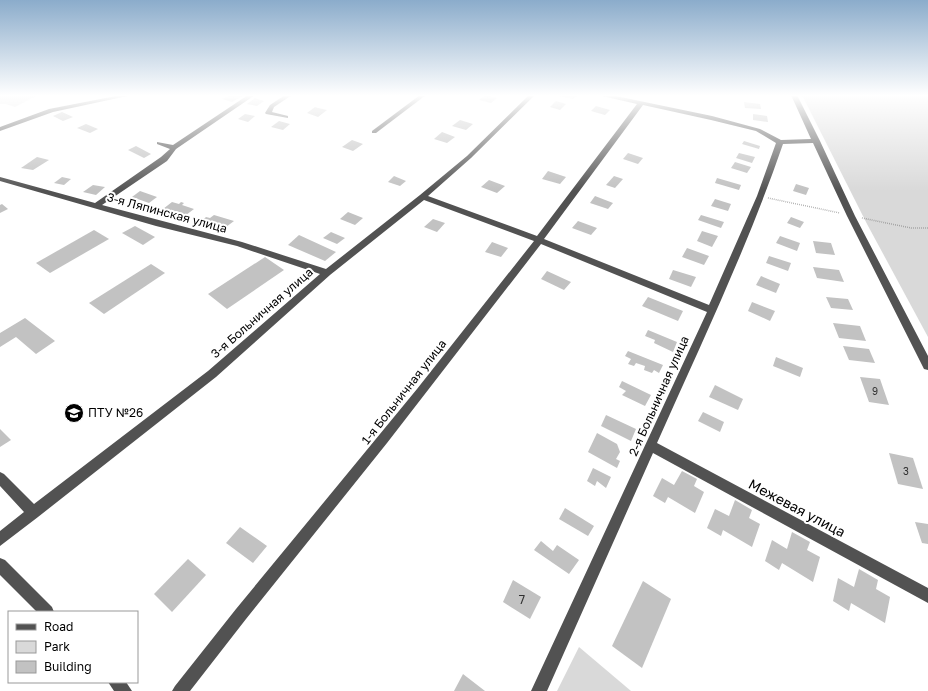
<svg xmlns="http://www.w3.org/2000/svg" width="928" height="691" viewBox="0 0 928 691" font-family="'Golos Text',sans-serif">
<rect width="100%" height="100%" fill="#fff"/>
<g fill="#d9d9d9">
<path d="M 0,95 L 38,95 L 15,107 L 6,104 L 0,104 Z"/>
<path d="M 802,95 L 928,95 L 928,337 L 867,224 Z"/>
<path d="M 579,647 L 631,691 L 557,691 Z"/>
</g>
<g fill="#c2c2c2">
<path d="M 230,95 L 239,95 L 243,96 L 232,102 L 222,99 Z"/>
<path d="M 485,95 L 486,95 L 497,98 L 491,103 L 479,100 Z"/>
<path d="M 561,95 L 578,95 L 573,99 L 560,96 Z"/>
<path d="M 255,98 L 264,101 L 257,106 L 247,104 Z"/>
<path d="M 556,101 L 566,104 L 560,110 L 550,107 Z"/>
<path d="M 744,102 L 760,104 L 761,109 L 745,108 Z"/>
<path d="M 596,106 L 610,110 L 605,115 L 591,111 Z"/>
<path d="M 315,107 L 318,108 L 327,110 L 318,117 L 307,113 Z"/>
<path d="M 62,112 L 73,117 L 63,121 L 53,116 Z"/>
<path d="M 245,114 L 255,116 L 248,122 L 238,119 Z"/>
<path d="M 753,114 L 767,116 L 768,122 L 753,120 Z"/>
<path d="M 460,120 L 473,124 L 466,130 L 452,126 Z"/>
<path d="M 279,121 L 290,124 L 283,130 L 271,127 Z"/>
<path d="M 86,124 L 98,129 L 90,133 L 77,128 Z"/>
<path d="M 442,132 L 455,137 L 447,143 L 434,139 Z"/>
<path d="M 352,140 L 363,144 L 353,151 L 342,147 Z"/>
<path d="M 744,141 L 760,146 L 759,149 L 742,144 Z"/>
<path d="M 136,146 L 151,154 L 144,158 L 128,150 Z"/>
<path d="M 628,153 L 643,158 L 638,164 L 623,159 Z"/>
<path d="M 739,153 L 755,157 L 752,163 L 736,158 Z"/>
<path d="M 37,157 L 49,160 L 33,170 L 21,168 Z"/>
<path d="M 735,162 L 751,167 L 747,173 L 731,168 Z"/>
<path d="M 548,171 L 566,177 L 560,184 L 542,179 Z"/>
<path d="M 394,176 L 406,181 L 400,186 L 388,182 Z"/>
<path d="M 614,176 L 623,179 L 615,188 L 606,185 Z"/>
<path d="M 62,177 L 71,179 L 64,185 L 54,183 Z"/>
<path d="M 717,178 L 741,185 L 739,190 L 715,183 Z"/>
<path d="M 489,180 L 505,186 L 497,193 L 481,187 Z"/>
<path d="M 796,184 L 809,188 L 806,195 L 793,191 Z"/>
<path d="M 93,185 L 105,187 L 96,195 L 83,192 Z"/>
<path d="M 140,191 L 157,197 L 149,203 L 132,197 Z"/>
<path d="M 595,196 L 613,203 L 608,209 L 590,203 Z"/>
<path d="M 715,199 L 731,204 L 728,211 L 711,206 Z"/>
<path d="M 172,202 L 179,204 L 181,202 L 184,203 L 182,205 L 194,209 L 186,215 L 163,209 Z"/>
<path d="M 2,204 L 8,209 L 0,213 L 0,205 Z"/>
<path d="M 348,212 L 363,218 L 355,225 L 340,219 Z"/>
<path d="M 214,215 L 234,221 L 226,227 L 207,221 L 202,225 L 198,224 L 206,217 L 210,218 Z"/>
<path d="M 701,215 L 724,222 L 721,228 L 698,220 Z"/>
<path d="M 791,217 L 804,222 L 800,228 L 787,223 Z"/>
<path d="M 433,219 L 445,223 L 437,232 L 424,227 Z"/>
<path d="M 578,221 L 597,228 L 591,235 L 572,228 Z"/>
<path d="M 135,226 L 155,237 L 143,245 L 122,233 Z"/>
<path d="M 94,230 L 109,239 L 50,273 L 36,263 Z"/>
<path d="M 702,231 L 718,236 L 712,247 L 697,241 Z"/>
<path d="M 331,232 L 345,238 L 337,244 L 323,238 Z"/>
<path d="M 299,235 L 336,252 L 325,261 L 288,245 Z"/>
<path d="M 780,236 L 800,243 L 797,251 L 776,243 Z"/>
<path d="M 813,241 L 831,243 L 835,255 L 816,253 Z"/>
<path d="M 492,242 L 508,248 L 501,257 L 485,252 Z"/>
<path d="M 687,248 L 709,256 L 704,265 L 682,257 Z"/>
<path d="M 769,256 L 791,263 L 788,271 L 766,263 Z"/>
<path d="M 265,257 L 284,270 L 227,309 L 208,294 Z"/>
<path d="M 151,264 L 165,273 L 104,314 L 89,303 Z"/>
<path d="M 813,267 L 839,270 L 844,282 L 817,278 Z"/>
<path d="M 673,270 L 696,277 L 691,287 L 669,279 Z"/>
<path d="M 547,271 L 571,282 L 564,290 L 541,279 Z"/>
<path d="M 761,276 L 780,284 L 776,293 L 756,285 Z"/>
<path d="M 648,297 L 683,311 L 678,321 L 642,306 Z"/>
<path d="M 826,297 L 848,299 L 853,310 L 831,308 Z"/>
<path d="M 752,302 L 775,311 L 770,321 L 748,311 Z"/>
<path d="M 25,318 L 55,341 L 36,354 L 16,337 L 0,347 L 0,333 Z"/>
<path d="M 833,323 L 860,326 L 866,341 L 839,338 Z"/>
<path d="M 648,330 L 677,342 L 673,352 L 654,343 L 655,340 L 645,336 Z"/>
<path d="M 843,346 L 869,349 L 875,363 L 849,360 Z"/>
<path d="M 628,351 L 663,365 L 659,373 L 654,370 L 652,373 L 644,370 L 645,366 L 636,363 L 634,366 L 628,364 L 631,359 L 625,356 Z"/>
<path d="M 776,357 L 803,368 L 800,377 L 773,366 Z"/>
<path d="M 860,377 L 880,379 L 889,405 L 869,402 Z"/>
<path d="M 622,381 L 651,395 L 645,406 L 622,395 L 626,391 L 619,387 Z"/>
<path d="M 715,385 L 743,399 L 738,410 L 709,397 Z"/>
<path d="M 703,412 L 724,422 L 720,432 L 698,421 Z"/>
<path d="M 606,415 L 636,429 L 631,441 L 601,426 Z"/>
<path d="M 0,429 L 11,440 L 0,447 Z"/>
<path d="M 597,433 L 617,444 L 620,452 L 616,459 L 620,461 L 617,468 L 588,452 Z"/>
<path d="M 889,453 L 913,458 L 923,489 L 898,484 Z"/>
<path d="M 593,468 L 611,477 L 606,488 L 597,481 L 595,486 L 587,481 Z"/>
<path d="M 682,471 L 697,479 L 694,486 L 704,492 L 695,513 L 668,497 L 665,503 L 653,496 L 662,478 L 674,485 Z"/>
<path d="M 735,500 L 752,510 L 749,518 L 760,524 L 752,547 L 723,530 L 721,536 L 707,528 L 715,509 L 729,516 Z"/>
<path d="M 565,508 L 594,526 L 588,536 L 559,519 Z"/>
<path d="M 915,522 L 928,524 L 928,544 L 922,543 Z"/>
<path d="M 240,527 L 267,546 L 253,563 L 226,543 Z"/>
<path d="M 792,532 L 810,542 L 807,550 L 820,557 L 813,582 L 782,563 L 779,570 L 765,561 L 772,540 L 787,549 Z"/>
<path d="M 541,541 L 553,551 L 557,545 L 579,560 L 569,574 L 534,550 Z"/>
<path d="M 188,559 L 206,575 L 172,612 L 154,594 Z"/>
<path d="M 859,569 L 878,580 L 876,589 L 890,597 L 885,623 L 851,603 L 849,611 L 833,601 L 838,578 L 854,587 Z"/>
<path d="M 513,580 L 541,597 L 530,619 L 503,602 Z"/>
<path d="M 643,581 L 671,599 L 642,668 L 612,646 Z"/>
<path d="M 463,674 L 485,691 L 454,691 Z"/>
</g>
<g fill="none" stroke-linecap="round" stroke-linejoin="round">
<g stroke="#747474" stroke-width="1.5" stroke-dasharray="0.5 1.5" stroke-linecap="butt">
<path d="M 768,198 L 840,213"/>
<path d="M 862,218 L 911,228 L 928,228"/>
</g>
<g fill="#525252" fill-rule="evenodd">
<path d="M 121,95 L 132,95 L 53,112 L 0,131 L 0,127 L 49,109 Z"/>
<path d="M 248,95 L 255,95 L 176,149 L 167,161 L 102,205 L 242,242 L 326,269 L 420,195 L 467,156 L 529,95 L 535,95 L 471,158 L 428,196 L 537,236 L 637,104 L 602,96 L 601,95 L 611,95 L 712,116 L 760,129 L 781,140 L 811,139 L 791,95 L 797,95 L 820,141 L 855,216 L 928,356 L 928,370 L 924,369 L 847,216 L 813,143 L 783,144 C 748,246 701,344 657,443 L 928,588 L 928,603 L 653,453 L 547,691 L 531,691 L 707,312 L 541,244 L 387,443 L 246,619 L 190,691 L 172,691 L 175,686 L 236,609 L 417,389 L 534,241 L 424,200 L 330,275 L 216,377 L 38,517 L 0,546 L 0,531 L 24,512 L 0,486 L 0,472 L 4,474 L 34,504 L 208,371 L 320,274 L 237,246 L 156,226 L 0,181 L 0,177 L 95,203 L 161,157 L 170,149 L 157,144 L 157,142 L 173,145 ZM 643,105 L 711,120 L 756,131 L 776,143 L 757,196 L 709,305 L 544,239 Z"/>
<path d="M 285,95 L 292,95 L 274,107 L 272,112 L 288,116 L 288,118 L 266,114 L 265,113 L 270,105 Z"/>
<path d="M 420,95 L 426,95 L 376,133 L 372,133 L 372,131 Z"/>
<path d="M 0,558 L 5,560 L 52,607 L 54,612 L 37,612 L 0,575 Z"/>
<path d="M 108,682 L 126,682 L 132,691 L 114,691 Z"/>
</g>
</g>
<linearGradient id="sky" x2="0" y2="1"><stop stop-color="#8baccb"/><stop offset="0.5" stop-color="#fff"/><stop offset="1" stop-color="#fff" stop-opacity="0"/></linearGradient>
<rect width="928" height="191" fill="url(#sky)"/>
<defs>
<symbol id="university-disc" viewBox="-11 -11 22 22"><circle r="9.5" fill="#000" stroke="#fff"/><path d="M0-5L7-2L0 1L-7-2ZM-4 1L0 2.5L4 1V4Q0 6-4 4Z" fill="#fff"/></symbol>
</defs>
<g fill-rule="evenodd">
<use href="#university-disc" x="63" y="402" width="22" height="22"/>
</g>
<g text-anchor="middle" stroke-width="4" stroke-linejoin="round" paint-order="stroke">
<g font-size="10" fill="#303030">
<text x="875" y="395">9</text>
<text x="906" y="475">3</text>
</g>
<g font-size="12" fill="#000" stroke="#fff">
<text transform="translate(167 213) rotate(15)" y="4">3-я Ляпинская улица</text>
<text transform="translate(262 313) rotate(-41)" y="4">3-я Больничная улица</text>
<text transform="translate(404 392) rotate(-52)" y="4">1-я Больничная улица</text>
<text transform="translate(659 396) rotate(-66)" y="4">2-я Больничная улица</text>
</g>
<g font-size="12" fill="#000" stroke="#fff" text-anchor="start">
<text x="88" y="417">ПТУ №26</text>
</g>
<g font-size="12" fill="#303030">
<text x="522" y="604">7</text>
</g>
<g font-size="14" fill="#000" stroke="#fff">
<text transform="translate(797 508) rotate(28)" y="5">Межевая улица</text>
</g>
</g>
<rect x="8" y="611" width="130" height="72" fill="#ffffff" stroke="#999999"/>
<rect x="16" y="624" width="20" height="6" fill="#525252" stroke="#999999"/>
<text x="44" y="631" font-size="12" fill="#000000">Road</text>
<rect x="16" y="641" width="20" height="12" fill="#d9d9d9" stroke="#999999"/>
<text x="44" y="651" font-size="12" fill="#000000">Park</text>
<rect x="16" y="661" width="20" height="12" fill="#c2c2c2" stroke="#999999"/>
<text x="44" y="671" font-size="12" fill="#000000">Building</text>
</svg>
